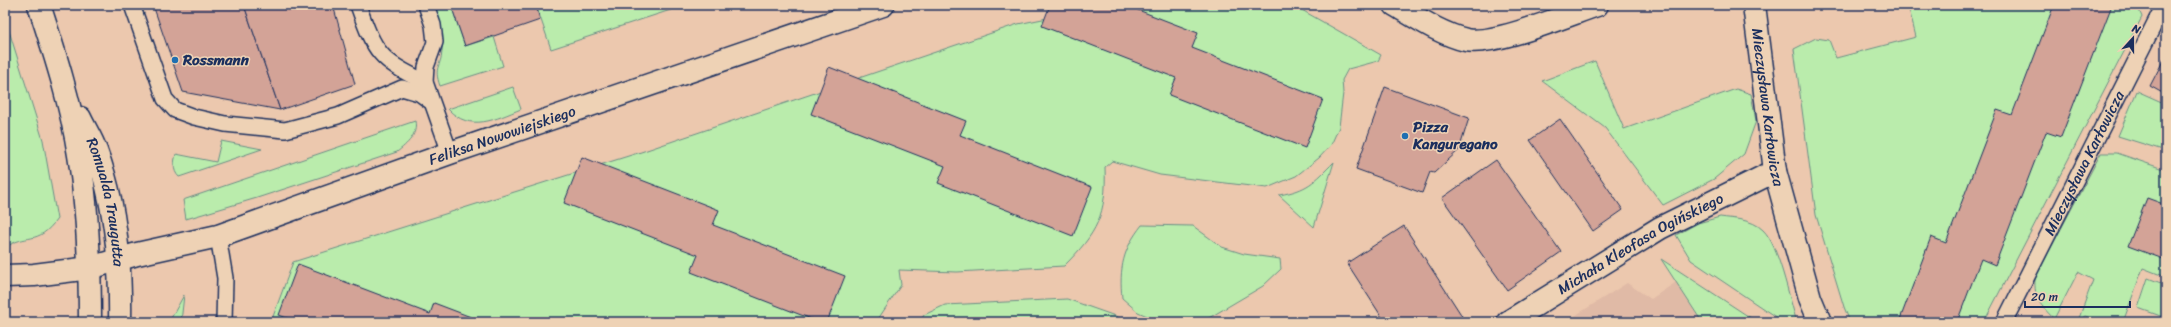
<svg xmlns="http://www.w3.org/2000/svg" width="2171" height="327" viewBox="0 0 2171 327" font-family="Sriracha,sans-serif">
<rect width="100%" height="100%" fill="#ecc8ae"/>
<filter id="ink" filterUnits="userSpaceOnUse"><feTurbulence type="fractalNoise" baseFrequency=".025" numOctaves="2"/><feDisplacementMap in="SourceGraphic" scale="8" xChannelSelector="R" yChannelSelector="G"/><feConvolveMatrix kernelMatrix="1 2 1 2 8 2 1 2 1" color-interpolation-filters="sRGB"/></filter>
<g filter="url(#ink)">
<path fill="#e0baa6" d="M 1676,282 L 1702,322 L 1565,322 L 1627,283 L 1651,299 Z"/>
<g fill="#baecac" stroke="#6a8e85">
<path d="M 433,5 L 451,5 L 465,46 L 494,37 L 503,66 L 440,86 C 433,66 441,68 442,51 C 444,35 438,20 433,5 Z"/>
<path d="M 536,5 L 686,5 L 551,49 Z"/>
<path d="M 1111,5 L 1293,5 L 1381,55 L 1378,61 L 1348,69 L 1342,80 L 1343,93 L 1339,127 L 1331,145 L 1319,158 L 1296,176 L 1267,188 L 1160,175 L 1112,161 L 1105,167 C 1107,215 1097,233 1064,266 L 957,272 L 899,270 L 901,285 L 876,322 L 271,322 L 293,262 L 641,152 L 1018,24 Z"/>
<path d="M 1908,5 L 2137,5 L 2142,17 L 1984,322 L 1850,322 L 1844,307 L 1816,215 L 1794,49 L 1816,38 L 1829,40 L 1836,58 L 1916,37 Z"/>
<path d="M 5,18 L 43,140 L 57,219 C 37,247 26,232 5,248 Z"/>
<path d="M 1595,61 L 1624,129 L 1736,89 L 1751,94 L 1756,121 L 1744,154 L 1714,179 L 1663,205 L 1605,128 L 1542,81 Z"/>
<path d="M 513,87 L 521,109 C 496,119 470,133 448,109 Z"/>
<path d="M 2137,91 L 2166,104 L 2166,151 L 2118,136 Z"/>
<path d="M 415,121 C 418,135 407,144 397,152 L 257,198 L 186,219 L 183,200 Z"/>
<path d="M 221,141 L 262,149 L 185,175 L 179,177 C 172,170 174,162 176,154 L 216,162 Z"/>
<path d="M 2101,153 L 2117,153 L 2166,170 L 2166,277 L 2143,268 L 2123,322 L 2102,322 L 2085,316 L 2078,321 L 2093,280 L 2078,272 L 2054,319 C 2040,304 2034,300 2035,278 Z"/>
<path d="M 1334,162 L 1314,227 L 1279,195 C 1308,190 1314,182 1334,162 Z"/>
<path d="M 1720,217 C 1734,219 1752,219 1763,230 C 1779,245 1789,299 1797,322 L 1783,322 L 1691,260 L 1676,235 L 1698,223 Z"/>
<path d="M 1142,225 L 1193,226 L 1222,247 L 1244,254 L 1280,259 L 1281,269 L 1263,286 L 1202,322 L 1161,322 L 1138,312 L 1122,298 C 1119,268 1123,249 1142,225 Z"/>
<path d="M 1661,259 L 1757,322 L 1702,322 Z"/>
<path d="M 2148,278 L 2166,285 L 2166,318 L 2138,308 Z"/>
<path d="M 184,295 L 181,322 L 169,322 Z"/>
<path d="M 1067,299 L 1118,317 L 1124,322 L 920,322 L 924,315 L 945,305 Z"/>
</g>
<g fill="#d3a397" stroke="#1b2f5e">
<path d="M 153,5 L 244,5 L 280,110 L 183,92 Z"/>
<path d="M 244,5 L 333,5 L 355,84 L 280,110 Z"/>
<path d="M 451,5 L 536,5 L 540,20 L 465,46 Z"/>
<path d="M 1050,5 L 1125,5 L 1198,33 L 1192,48 L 1323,99 L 1305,148 L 1169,95 L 1176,78 L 1042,26 Z"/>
<path d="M 2054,5 L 2112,5 L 2061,137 L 2046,132 L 1995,265 L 1981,259 L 1957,322 L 1899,322 L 1931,237 L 1946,243 L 1997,110 L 2012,115 Z"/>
<path d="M 2164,59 L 2166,60 L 2166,95 L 2150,86 Z"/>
<path d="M 829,67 L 966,121 L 960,135 L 1092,187 L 1073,236 L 938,183 L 945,166 L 811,114 Z"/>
<path d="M 1385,87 L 1469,118 L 1459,150 L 1434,173 L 1430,172 L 1422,193 L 1356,169 Z"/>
<path d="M 1560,119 L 1623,210 L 1593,231 L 1530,140 Z"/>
<path d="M 582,157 L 719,210 L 713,225 L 845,276 L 827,322 L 819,322 L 691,272 L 698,255 L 564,203 Z"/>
<path d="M 1496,160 L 1561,252 L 1507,290 L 1442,198 Z"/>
<path d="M 2147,198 L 2166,205 L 2166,260 L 2128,246 Z"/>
<path d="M 1404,226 L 1462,316 L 1453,322 L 1385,322 L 1347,263 Z"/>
<path d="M 298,264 L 430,314 L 434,303 L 484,322 L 298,322 L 279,315 Z"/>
</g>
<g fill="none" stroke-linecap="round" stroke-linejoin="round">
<defs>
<g id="service">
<path d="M 132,5 L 165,99 L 175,110 L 194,117 L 225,124 L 285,130 L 338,116 L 402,88 L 419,93 L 430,101"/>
<path d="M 358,5 C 375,53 379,60 425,82"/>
<path d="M 426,5 L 433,25 L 435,42 L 426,67 L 425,82 L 450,153"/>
<path d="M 218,236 L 225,278 L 224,322"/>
<path id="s1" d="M 2004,322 L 2164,5"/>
</g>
<g id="minor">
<path d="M 1395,5 C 1417,18 1441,34 1466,40 C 1494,46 1567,15 1597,5"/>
<path id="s2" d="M 1754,5 L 1775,171 L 1810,298 L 1820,322"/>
<path id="s3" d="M 5,276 L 34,275 L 90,268 L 137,254 L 218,236 L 450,153 L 883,5"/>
<path id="s4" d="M 1508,322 L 1660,228 L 1775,171"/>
</g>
<g id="secondary">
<path d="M 39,5 C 55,54 71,104 79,155 C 88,210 90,267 90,322"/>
<path id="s5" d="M 80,118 C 85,129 92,139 96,151 C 116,204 121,265 120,322"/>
</g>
</defs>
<use href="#service" stroke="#1b2f5e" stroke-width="18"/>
<use href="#minor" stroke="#1b2f5e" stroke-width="25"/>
<use href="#secondary" stroke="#1b2f5e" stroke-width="25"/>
<use href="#service" stroke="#eed2b5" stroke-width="15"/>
<use href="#minor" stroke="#eed2b5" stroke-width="22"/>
<use href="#secondary" stroke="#eed2b5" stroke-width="22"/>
</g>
</g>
<g fill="#1f6fb2" stroke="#eed2b5" stroke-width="1.5">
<circle cx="175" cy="60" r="4"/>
<circle cx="1405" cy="136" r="4"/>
</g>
<g text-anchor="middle" stroke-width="3" stroke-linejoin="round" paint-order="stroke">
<g font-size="15" font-weight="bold" fill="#1b2f5e" stroke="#eed2b5" text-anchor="start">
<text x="183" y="65">Rossmann</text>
<text x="1413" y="132">Pizza<tspan x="1413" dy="17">Kanguregano</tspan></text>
</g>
<g font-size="15" fill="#1b2f5e" stroke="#eed2b5">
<text dy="5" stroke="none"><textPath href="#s2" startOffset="103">Mieczysława Karłowicza</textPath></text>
<text dy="5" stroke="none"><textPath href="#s3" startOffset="519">Feliksa Nowowiejskiego</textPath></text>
<text dy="5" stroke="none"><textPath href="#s1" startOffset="178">Mieczysława Karłowicza</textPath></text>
<text dy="5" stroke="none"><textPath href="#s5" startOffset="89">Romualda Traugutta</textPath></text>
<text dy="5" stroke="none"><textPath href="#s4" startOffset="154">Michała Kleofasa Ogińskiego</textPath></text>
</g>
</g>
<rect width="2171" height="327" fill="none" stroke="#eed2b5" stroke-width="20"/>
<rect x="10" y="10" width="2151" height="307" fill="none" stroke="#1b2f5e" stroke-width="1.5" filter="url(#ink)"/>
<g transform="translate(2133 38) rotate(21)" stroke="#eed2b5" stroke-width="3" paint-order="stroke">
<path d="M0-3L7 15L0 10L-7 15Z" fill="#1b2f5e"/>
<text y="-6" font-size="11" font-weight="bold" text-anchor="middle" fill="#1b2f5e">N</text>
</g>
<path d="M2025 301v6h105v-6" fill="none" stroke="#1b2f5e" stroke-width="2"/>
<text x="2031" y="301" font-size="12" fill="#1b2f5e" stroke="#eed2b5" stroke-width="3" paint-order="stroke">20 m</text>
</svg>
